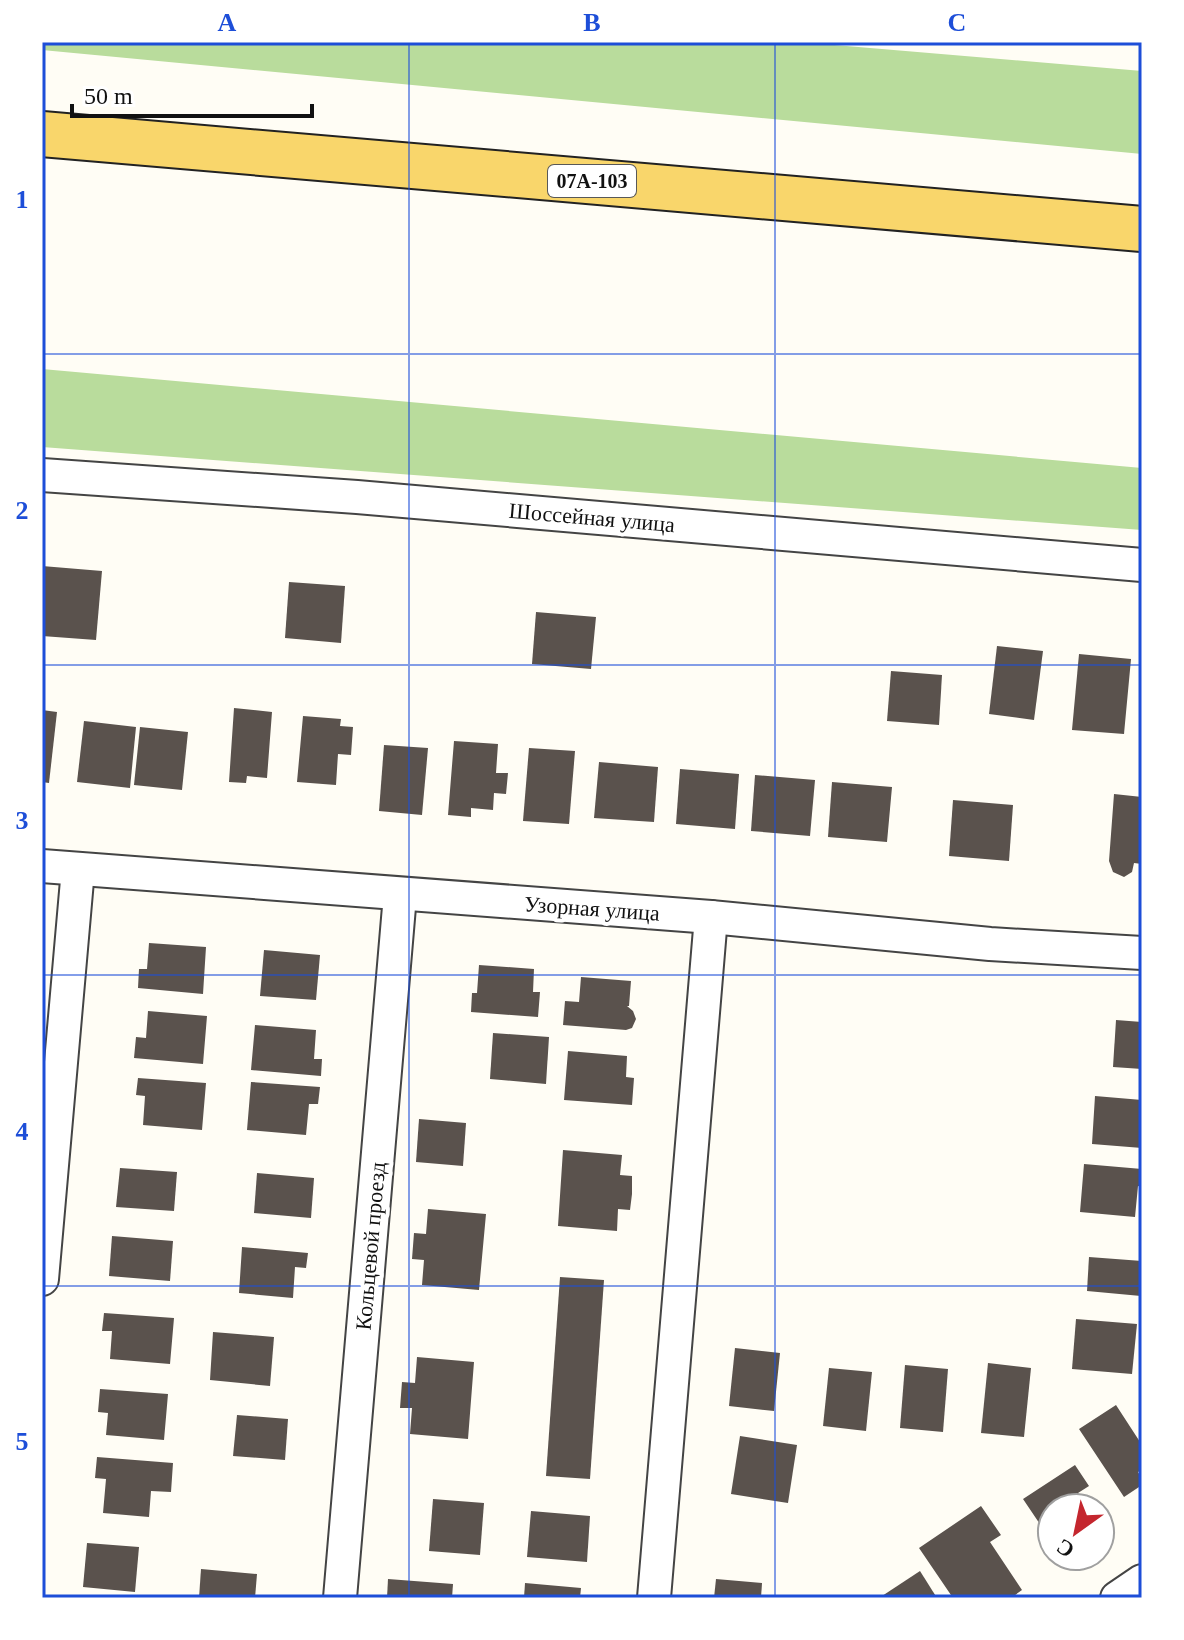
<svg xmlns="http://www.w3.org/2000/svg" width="1184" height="1640" viewBox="0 0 1184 1640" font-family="'Times New Roman',serif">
<rect width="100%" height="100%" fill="#fffdf5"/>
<g fill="#b9dc9c">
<path d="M 42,42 L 799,42 L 1142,71 L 1142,154 L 42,50 Z"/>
<path d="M 42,369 L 1142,468 L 1142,530 L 42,447 Z"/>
</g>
<g fill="#5a524d">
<path d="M 42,566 L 102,571 L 96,640 L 42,636 Z"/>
<path d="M 289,582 L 345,586 L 341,643 L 285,638 Z"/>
<path d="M 536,612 L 596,617 L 591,669 L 532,664 Z"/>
<path d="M 997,646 L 1043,651 L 1034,720 L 989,714 Z"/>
<path d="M 1079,654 L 1131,659 L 1124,734 L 1072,730 Z"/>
<path d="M 891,671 L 942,675 L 939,725 L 887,721 Z"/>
<path d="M 234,708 L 272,712 L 267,778 L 247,776 L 246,783 L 229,782 Z"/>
<path d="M 42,710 L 57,712 L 49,783 L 42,782 Z"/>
<path d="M 303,716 L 341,719 L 340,726 L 353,727 L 351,755 L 338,754 L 336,785 L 297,782 Z"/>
<path d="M 84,721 L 136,727 L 130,788 L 77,782 Z"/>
<path d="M 140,727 L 188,732 L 182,790 L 134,785 Z"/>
<path d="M 454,741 L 498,744 L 496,773 L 508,773 L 506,794 L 494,793 L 493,810 L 471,808 L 471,817 L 448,815 Z"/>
<path d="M 384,745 L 428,748 L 422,815 L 379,811 Z"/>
<path d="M 529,748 L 575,751 L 569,824 L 523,821 Z"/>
<path d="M 599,762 L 658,767 L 654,822 L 594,818 Z"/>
<path d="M 680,769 L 739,774 L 735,829 L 676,824 Z"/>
<path d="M 755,775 L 815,780 L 810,836 L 751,831 Z"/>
<path d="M 832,782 L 892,787 L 887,842 L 828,837 Z"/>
<path d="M 1114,794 L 1142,797 L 1142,864 L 1134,863 L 1132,872 L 1124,877 L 1113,872 L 1109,861 Z"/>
<path d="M 953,800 L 1013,805 L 1009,861 L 949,856 Z"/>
<path d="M 149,943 L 206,947 L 203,994 L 138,988 L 139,969 L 147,969 Z"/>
<path d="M 264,950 L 320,955 L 316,1000 L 260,996 Z"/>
<path d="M 479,965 L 534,969 L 533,992 L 540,992 L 538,1017 L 471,1012 L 472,993 L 477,993 Z"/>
<path d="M 581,977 L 631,981 L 629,1006 L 627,1006 L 633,1011 L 636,1019 L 632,1028 L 626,1030 L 563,1025 L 565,1001 L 579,1002 Z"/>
<path d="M 148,1011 L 207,1016 L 203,1064 L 134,1058 L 136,1037 L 146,1038 Z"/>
<path d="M 1116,1020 L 1142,1022 L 1142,1069 L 1113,1067 Z"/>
<path d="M 255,1025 L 316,1030 L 314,1059 L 322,1059 L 321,1076 L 251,1070 Z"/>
<path d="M 493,1033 L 549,1037 L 546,1084 L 490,1079 Z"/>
<path d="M 568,1051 L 627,1056 L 626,1077 L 634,1078 L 632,1105 L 564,1100 Z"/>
<path d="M 138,1078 L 206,1083 L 202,1130 L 143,1125 L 145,1096 L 136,1095 Z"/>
<path d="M 251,1082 L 320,1087 L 318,1104 L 309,1104 L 306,1135 L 247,1130 Z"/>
<path d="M 1095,1096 L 1142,1100 L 1142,1148 L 1092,1144 Z"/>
<path d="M 419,1119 L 466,1123 L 463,1166 L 416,1162 Z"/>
<path d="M 563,1150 L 622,1155 L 620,1175 L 632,1176 L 632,1194 L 630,1210 L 618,1209 L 617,1231 L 558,1226 Z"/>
<path d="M 1084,1164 L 1142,1169 L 1142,1187 L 1138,1186 L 1135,1217 L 1080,1212 Z"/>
<path d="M 120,1168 L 177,1172 L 174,1211 L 116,1207 Z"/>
<path d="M 257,1173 L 314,1178 L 311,1218 L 254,1213 Z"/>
<path d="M 428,1209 L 486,1214 L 479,1290 L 422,1285 L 424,1260 L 412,1259 L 414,1233 L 426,1234 Z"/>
<path d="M 112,1236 L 173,1241 L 170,1281 L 109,1276 Z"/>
<path d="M 242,1247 L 308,1253 L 306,1268 L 295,1267 L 293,1298 L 239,1293 Z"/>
<path d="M 1089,1257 L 1142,1261 L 1141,1296 L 1087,1291 Z"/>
<path d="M 560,1277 L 604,1280 L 590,1479 L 546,1476 Z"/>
<path d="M 104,1313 L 174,1318 L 170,1364 L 110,1359 L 112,1331 L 102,1331 Z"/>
<path d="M 1076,1319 L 1137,1324 L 1132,1374 L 1072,1369 Z"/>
<path d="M 213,1332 L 274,1337 L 270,1386 L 210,1380 Z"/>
<path d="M 735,1348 L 780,1353 L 774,1411 L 729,1406 Z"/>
<path d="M 417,1357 L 474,1362 L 468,1439 L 410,1434 L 412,1408 L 400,1408 L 402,1382 L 415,1383 Z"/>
<path d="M 988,1363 L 1031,1368 L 1024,1437 L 981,1433 Z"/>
<path d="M 905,1365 L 948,1369 L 943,1432 L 900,1428 Z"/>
<path d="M 829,1368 L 872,1372 L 866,1431 L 823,1426 Z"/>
<path d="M 100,1389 L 168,1394 L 164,1440 L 106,1435 L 108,1413 L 98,1412 Z"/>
<path d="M 1116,1405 L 1142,1445 L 1142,1470 L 1138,1472 L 1142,1479 L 1142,1485 L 1124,1497 L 1079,1429 Z"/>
<path d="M 237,1415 L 288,1419 L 285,1460 L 233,1456 Z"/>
<path d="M 740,1436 L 797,1445 L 788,1503 L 731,1494 Z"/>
<path d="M 97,1457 L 173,1463 L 171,1492 L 151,1491 L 149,1517 L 103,1513 L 106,1479 L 95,1478 Z"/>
<path d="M 1075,1465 L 1089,1486 L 1078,1493 L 1089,1508 L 1052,1508 L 1052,1542 L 1023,1499 Z"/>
<path d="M 433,1499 L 484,1503 L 480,1555 L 429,1551 Z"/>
<path d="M 981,1506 L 1001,1535 L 990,1542 L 1022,1590 L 1011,1598 L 953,1598 L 919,1548 Z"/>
<path d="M 531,1511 L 590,1516 L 587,1562 L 527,1557 Z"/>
<path d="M 87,1543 L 139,1547 L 135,1592 L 83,1587 Z"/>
<path d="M 201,1569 L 257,1574 L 255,1598 L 199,1598 Z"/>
<path d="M 920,1571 L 937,1598 L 879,1598 Z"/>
<path d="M 388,1579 L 453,1584 L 452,1598 L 387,1598 Z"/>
<path d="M 716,1579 L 762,1583 L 761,1598 L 714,1598 Z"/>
<path d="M 525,1583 L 581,1588 L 580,1598 L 524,1598 Z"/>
</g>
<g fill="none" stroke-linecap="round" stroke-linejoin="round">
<defs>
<g id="street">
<path d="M 42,475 L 357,497 L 1142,565"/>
<path d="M 42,866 L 711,917 L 990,944 L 1142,953"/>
<path d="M 42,1279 L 78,869"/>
<path d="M 340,1598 L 400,895"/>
<path d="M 654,1598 L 711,917"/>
<path d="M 1117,1598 L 1142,1581"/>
</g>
<path id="primary" d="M 42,134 L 1142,229"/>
</defs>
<use href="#street" stroke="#444" stroke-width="36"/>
<use href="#primary" stroke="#222" stroke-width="48"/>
<use href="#street" stroke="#fff" stroke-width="32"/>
<use href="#primary" stroke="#f9d66b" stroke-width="44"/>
</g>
<path fill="none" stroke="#1d4ed8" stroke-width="2" stroke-opacity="0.55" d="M 409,42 L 409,1598M 775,42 L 775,1598M 42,354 L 1142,354M 42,665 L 1142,665M 42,975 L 1142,975M 42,1286 L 1142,1286"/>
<g text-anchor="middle" stroke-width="8" stroke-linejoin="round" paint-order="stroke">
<rect fill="#fff" stroke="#585858" stroke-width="2" x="548" y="165" width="88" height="32" rx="6"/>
<g font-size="20" font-weight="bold" fill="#111">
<text x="592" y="188">07А-103</text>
</g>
<g font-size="22" fill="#111" stroke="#fff">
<text transform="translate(592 517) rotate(5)" y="8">Шоссейная улица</text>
<text transform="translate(592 908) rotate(4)" y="8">Узорная улица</text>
<text transform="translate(370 1246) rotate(-85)" y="8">Кольцевой проезд</text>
</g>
</g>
<rect width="1184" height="1640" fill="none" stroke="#ffffff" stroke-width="88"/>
<g transform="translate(1076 1532) rotate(213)"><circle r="38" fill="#ffffff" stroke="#a0a0a0" stroke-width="2"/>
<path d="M0-6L14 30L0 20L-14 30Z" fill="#c4262e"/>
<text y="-12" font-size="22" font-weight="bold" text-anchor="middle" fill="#111111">С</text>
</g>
<path d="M72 104v12h240v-12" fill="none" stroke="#111111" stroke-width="4"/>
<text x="84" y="104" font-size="24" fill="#111111" stroke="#ffffff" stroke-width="6" paint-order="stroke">50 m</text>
<rect x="44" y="44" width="1096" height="1552" fill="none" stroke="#1d4ed8" stroke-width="3"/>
<g font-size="26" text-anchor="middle" font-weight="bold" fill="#1d4ed8">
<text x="227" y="31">A</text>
<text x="592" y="31">B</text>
<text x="957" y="31">C</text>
<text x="22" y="208">1</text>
<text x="22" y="519">2</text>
<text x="22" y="829">3</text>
<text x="22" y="1140">4</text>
<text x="22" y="1450">5</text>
</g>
</svg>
